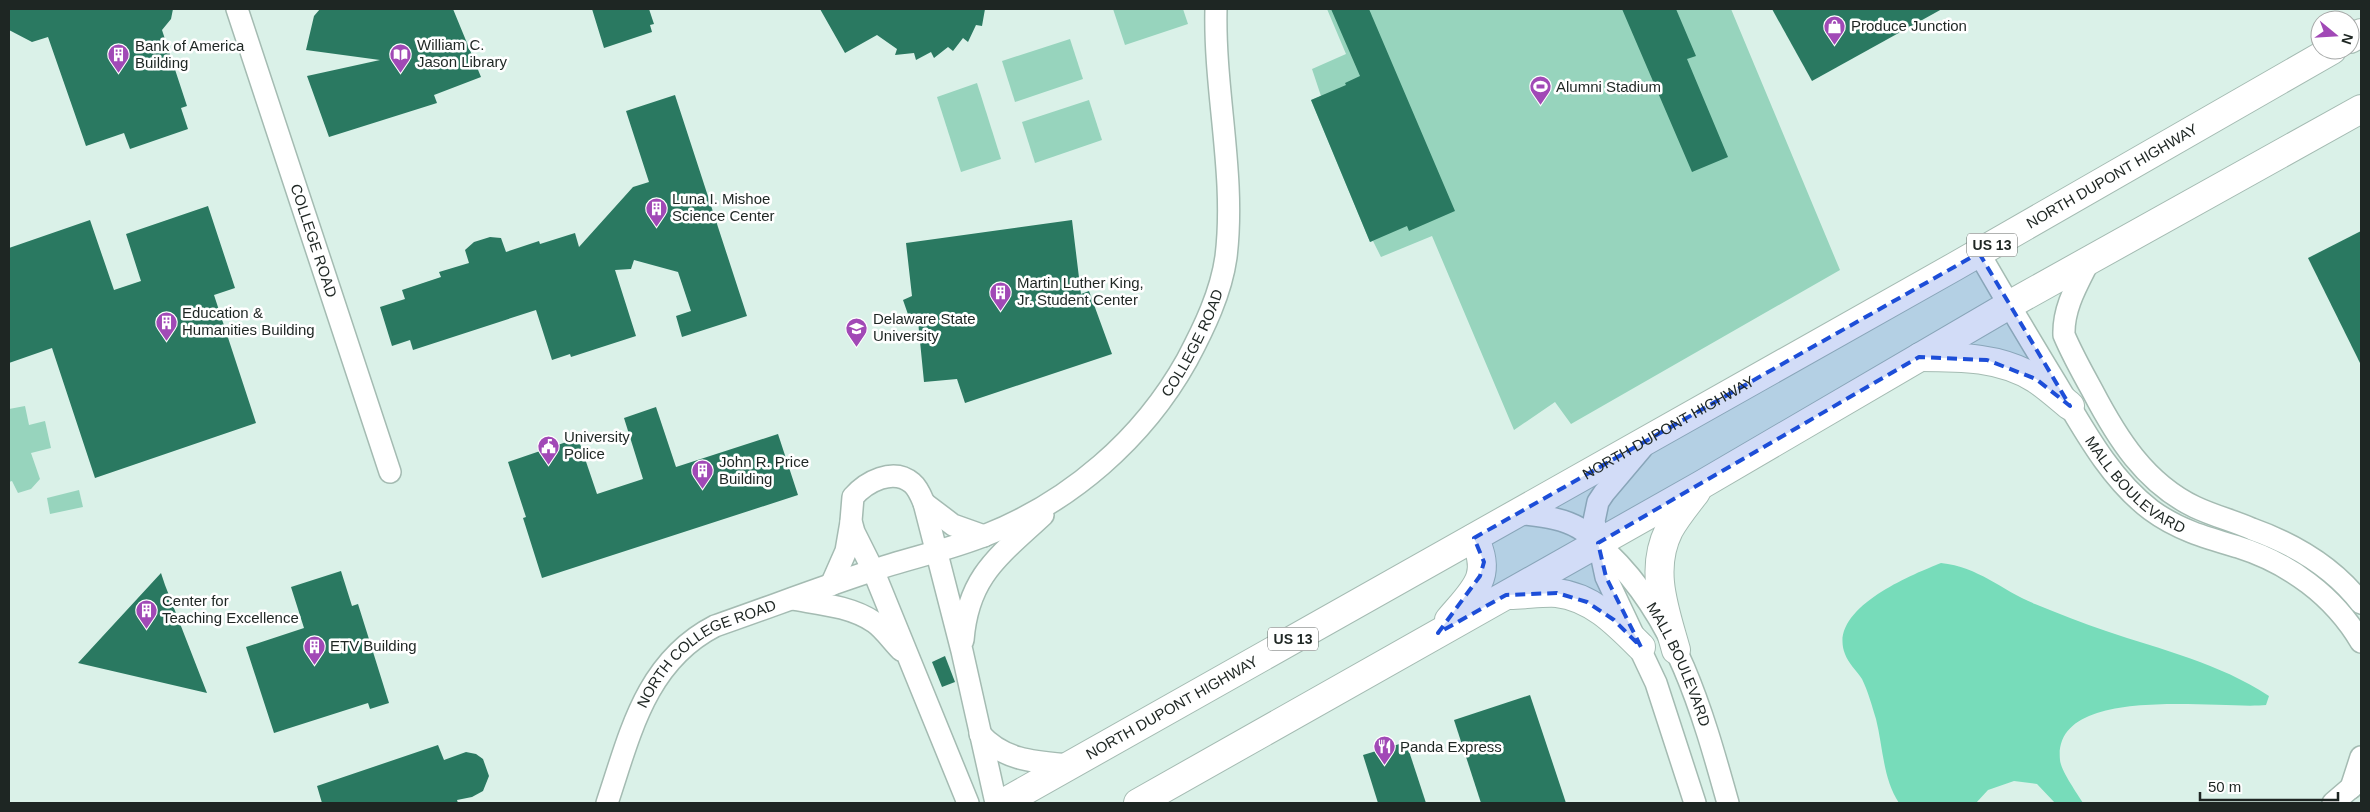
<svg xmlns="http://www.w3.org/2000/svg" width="2370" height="812" viewBox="0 0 2370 812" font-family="Arial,sans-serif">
<rect width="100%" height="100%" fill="#daf1e8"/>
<g fill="#97d4bd">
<path d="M 1113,9 L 1183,9 L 1188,24 L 1125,45 Z"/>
<path d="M 1327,9 L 1731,9 L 1840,270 L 1571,424 L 1555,402 L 1514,430 L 1432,236 L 1381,257 L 1373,241 L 1370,242 L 1311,100 L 1321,96 L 1312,69 L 1346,54 Z"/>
<path d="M 1070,39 L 1083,79 L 1015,102 L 1002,61 Z"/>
<path d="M 977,83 L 1001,159 L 961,172 L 937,97 Z"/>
<path d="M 1089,100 L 1102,140 L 1035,163 L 1022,122 Z"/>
<path d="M 25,406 L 29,425 L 45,421 L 51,448 L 31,453 L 40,479 L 31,489 L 18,493 L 12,481 L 9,482 L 9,409 Z"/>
<path d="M 79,490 L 83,507 L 50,514 L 47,498 Z"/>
</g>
<path fill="#77dcba" d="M 1941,563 C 1979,567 2001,590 2035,604 C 2058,613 2082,623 2106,631 C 2162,650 2219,663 2269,696 L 2266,705 C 2221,710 2052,682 2060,760 C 2061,771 2077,793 2083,803 L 2055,803 L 2037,784 L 2014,781 L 1988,790 L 1976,803 L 1899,803 C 1883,779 1883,747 1876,719 C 1872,706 1868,691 1862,679 C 1857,671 1848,663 1845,654 C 1827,609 1911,575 1941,563 Z"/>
<g fill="#2a7961">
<path d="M 9,9 L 173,9 L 171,19 L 162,30 L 187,106 L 181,108 L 188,129 L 130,149 L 124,133 L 86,146 L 48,37 L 32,42 L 9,30 Z"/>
<path d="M 320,9 L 453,9 L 481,77 L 434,95 L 437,103 L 329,137 L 307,76 L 380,60 L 306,50 L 314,16 Z"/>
<path d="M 592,9 L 649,9 L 654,24 L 650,25 L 652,32 L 604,48 Z"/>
<path d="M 820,9 L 985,9 L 982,26 L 976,25 L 968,42 L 963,38 L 953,51 L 948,47 L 934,58 L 931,52 L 916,60 L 914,53 L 895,55 L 897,49 L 877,35 L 845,53 Z"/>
<path d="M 1331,9 L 1369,9 L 1455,211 L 1409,231 L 1407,226 L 1370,242 L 1311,100 L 1346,85 L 1345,83 L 1360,76 Z"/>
<path d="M 1622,9 L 1676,9 L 1696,56 L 1687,59 L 1728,157 L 1692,172 Z"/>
<path d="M 1772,9 L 1942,9 L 1812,81 Z"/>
<path d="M 675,95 L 747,316 L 682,337 L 676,316 L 691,311 L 678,272 L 634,260 L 631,269 L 615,270 L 636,336 L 571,357 L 570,354 L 552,360 L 536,310 L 413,350 L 410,340 L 392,346 L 380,307 L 405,299 L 402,290 L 441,277 L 439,272 L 469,263 L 465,250 L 474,242 L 490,237 L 501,238 L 506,252 L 539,241 L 540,244 L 575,233 L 579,247 L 633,187 L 649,182 L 626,111 Z"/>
<path d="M 208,206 L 235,288 L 214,295 L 256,423 L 95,478 L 52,348 L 9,363 L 9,248 L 90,220 L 114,290 L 141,281 L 126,234 Z"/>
<path d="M 1072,220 L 1081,294 L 1089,291 L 1112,354 L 965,403 L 957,379 L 924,382 L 918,321 L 911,323 L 903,300 L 912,296 L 906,243 Z"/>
<path d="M 2361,231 L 2361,365 L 2308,258 Z"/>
<path d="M 656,407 L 676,467 L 778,434 L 798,495 L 542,578 L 523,518 L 526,517 L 508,462 L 578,438 L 597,494 L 643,479 L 624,418 Z"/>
<path d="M 341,571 L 352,606 L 358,604 L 389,703 L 370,709 L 368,703 L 274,733 L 246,647 L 304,628 L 291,587 Z"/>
<path d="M 161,573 L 165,585 L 207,693 L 78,663 Z"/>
<path d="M 945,656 L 955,682 L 942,687 L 932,662 Z"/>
<path d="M 1530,695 L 1566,803 L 1481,803 L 1454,720 Z"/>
<path d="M 1406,742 L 1426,803 L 1378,803 L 1363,755 Z"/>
<path d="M 438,745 L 444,760 L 466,752 L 476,754 L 483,759 L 489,776 L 483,791 L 472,797 L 457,800 L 458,803 L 322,803 L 317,786 Z"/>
</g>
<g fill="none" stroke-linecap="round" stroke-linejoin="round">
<defs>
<g id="street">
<path id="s1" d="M 237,9 L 390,472"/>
<path id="s2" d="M 1979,253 C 2004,297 2030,340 2056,383 C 2083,428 2109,478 2151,510 C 2178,530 2207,538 2238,547 C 2289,563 2334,596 2361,642"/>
<path d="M 2089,261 C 2077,285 2063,308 2064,335 C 2072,354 2082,372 2092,390 C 2117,438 2145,483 2195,507 C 2214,516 2234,521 2252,529 C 2294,544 2334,568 2361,603"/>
<path d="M 1642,448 L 1604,493 L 1598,502 L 1594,521 L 1606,577 L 1656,683 L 1695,803"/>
<path d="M 924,503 L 953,525 L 984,536"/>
<path id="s3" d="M 1517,513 C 1538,516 1560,517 1579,528 C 1590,534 1600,544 1608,553 C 1677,619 1703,714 1728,803"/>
<path d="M 831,585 L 846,551 L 851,522"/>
<path d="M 792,599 C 820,604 850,606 874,622 C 884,629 892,641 901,650"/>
<path d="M 963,640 C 968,576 999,556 1043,515"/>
<path d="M 980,734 C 1004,761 1036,762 1070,765"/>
<path d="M 2351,788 L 2361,757"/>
<path id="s4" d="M 607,803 C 630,735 645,662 715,626 C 767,608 819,588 871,571 C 909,558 949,550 986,535 C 1070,502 1143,439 1187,360 C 1204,328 1221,293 1226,257 C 1236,175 1214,92 1216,9"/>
<path d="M 968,803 L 873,570 L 854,532 L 851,521 L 853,497 C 866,482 893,467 912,483 C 918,488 921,496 924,503 L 962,651 L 996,803"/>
<path d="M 2333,803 L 2361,779"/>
</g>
<g id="highway">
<path d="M 2350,39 L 2361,33"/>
<path d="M 1920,357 C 1961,357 2001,357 2036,379 C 2048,387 2059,397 2070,406"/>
<path d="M 1510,595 C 1525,595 1542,592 1557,593 C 1592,597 1617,623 1641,647"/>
<path d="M 1449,620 C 1473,591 1494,577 1474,538"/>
<path d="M 1676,650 C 1665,610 1649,570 1669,530 C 1676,517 1687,504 1696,492"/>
<path id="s5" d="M 1003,803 L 1954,267 L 2332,50"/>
<path d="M 1138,803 L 1701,485 L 2009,305 L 2361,109"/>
</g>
</defs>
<use href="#street" stroke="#a4bbb2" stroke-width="24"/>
<use href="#highway" stroke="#a4bbb2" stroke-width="30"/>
<use href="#street" stroke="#fff" stroke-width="21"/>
<use href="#highway" stroke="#fff" stroke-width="28"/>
</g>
<path fill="#1d4ed8" fill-opacity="0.2" stroke="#1d4ed8" stroke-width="4" stroke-dasharray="10 6" stroke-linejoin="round" d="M 1979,253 L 2070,406 L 2036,379 L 1987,360 L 1919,357 L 1598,543 L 1606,577 L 1641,647 L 1614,620 L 1587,602 L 1557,593 L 1506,595 L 1438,633 L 1480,576 L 1484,562 L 1474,538 Z"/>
<defs>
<symbol id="shop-pin" viewBox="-11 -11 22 30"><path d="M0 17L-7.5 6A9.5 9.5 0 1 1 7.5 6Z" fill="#a149b6" stroke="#fff"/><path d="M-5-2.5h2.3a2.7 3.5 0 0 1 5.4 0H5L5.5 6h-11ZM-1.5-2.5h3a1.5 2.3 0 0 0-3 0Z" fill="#fff"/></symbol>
<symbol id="library-pin" viewBox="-11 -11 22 30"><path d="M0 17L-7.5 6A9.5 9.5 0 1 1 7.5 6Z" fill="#a149b6" stroke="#fff"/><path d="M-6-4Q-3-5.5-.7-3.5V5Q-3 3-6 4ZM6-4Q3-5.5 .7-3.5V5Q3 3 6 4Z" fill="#fff"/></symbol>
<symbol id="building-pin" viewBox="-11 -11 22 30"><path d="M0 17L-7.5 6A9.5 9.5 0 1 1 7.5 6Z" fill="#a149b6" stroke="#fff"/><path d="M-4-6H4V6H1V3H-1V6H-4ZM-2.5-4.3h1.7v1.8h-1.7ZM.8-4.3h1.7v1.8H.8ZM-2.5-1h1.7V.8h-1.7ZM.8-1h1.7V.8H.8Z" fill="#fff"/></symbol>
<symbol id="stadium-pin" viewBox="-11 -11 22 30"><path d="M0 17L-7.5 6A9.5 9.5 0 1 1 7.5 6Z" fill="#a149b6" stroke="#fff"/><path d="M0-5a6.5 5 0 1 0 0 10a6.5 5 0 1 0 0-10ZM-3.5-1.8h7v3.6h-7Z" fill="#fff"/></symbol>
<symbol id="university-pin" viewBox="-11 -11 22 30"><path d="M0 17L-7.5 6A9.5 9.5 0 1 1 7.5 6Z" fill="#a149b6" stroke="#fff"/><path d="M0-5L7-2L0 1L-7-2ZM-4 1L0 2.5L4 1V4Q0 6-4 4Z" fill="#fff"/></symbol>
<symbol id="civic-pin" viewBox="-11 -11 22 30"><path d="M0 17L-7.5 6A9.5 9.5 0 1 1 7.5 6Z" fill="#a149b6" stroke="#fff"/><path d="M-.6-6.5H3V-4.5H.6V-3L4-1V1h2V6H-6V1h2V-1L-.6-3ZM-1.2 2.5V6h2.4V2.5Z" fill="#fff"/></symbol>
<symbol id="restaurant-pin" viewBox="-11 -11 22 30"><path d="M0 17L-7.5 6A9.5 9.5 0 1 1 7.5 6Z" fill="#a149b6" stroke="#fff"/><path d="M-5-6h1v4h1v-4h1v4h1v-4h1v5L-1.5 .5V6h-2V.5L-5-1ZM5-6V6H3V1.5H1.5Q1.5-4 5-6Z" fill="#fff"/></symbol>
</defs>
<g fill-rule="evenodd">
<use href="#shop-pin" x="1822" y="14" width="25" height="34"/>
<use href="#library-pin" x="388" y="42" width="25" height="34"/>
<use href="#building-pin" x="106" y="42" width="25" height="34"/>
<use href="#stadium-pin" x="1528" y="74" width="25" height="34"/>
<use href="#building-pin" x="644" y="196" width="25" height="34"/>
<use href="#building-pin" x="988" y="280" width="25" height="34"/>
<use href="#building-pin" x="154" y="310" width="25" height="34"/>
<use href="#university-pin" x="844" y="316" width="25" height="34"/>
<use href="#civic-pin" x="536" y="434" width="25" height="34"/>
<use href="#building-pin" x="690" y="458" width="25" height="34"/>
<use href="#building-pin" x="134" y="598" width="25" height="34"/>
<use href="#building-pin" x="302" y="634" width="25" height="34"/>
<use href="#restaurant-pin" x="1372" y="734" width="25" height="34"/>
</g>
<g text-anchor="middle" stroke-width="5" stroke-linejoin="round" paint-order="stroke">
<g fill="#fff" stroke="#626765" stroke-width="1">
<rect x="1967" y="233.5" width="50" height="23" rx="4"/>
<rect x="1268" y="627.5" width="50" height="23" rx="4"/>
</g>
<g font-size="14" font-weight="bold" fill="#1e2623">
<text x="1992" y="250">US 13</text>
<text x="1293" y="644">US 13</text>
</g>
<g font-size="15" fill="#1e2623" stroke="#fff" text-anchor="start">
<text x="1851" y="31">Produce Junction</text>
<text x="417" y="50">William C.<tspan x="417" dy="17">Jason Library</tspan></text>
<text x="135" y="51">Bank of America<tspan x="135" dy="17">Building</tspan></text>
<text x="1556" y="92">Alumni Stadium</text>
<text x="672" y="204">Luna I. Mishoe<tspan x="672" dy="17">Science Center</tspan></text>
<text x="1017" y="288">Martin Luther King,<tspan x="1017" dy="17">Jr. Student Center</tspan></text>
<text x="182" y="318">Education &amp;<tspan x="182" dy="17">Humanities Building</tspan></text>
<text x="873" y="324">Delaware State<tspan x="873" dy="17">University</tspan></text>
<text x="564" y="442">University<tspan x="564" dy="17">Police</tspan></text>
<text x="719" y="467">John R. Price<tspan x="719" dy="17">Building</tspan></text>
<text x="162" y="606">Center for<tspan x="162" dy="17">Teaching Excellence</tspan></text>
<text x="330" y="651">ETV Building</text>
<text x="1400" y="752">Panda Express</text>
</g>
<g font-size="15" fill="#1e2623" stroke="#fff">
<text dy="5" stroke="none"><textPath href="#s5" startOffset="1274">NORTH DUPONT HIGHWAY</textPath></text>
<text dy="5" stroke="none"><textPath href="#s1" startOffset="244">COLLEGE ROAD</textPath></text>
<text dy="5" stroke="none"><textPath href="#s4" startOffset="789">COLLEGE ROAD</textPath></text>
<text dy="5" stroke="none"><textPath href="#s5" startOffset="764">NORTH DUPONT HIGHWAY</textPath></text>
<text dy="5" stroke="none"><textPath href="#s2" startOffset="282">MALL BOULEVARD</textPath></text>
<text dy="5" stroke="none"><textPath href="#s4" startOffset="190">NORTH COLLEGE ROAD</textPath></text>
<text dy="5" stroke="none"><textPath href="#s3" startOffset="236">MALL BOULEVARD</textPath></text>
<text dy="5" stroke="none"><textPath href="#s5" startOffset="194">NORTH DUPONT HIGHWAY</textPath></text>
</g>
</g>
<rect width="2370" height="812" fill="none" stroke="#1e2623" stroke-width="20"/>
<g transform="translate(2335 35) rotate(108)"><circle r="24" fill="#ffffff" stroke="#a5a8a7"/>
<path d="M0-4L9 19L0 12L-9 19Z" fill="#a149b6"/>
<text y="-8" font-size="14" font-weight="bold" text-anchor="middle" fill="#1e2623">N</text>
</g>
<path d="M2200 792v8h138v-8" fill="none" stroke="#1e2623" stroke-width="2.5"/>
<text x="2208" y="792" font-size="15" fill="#1e2623" stroke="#ffffff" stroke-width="4" paint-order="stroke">50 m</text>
</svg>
